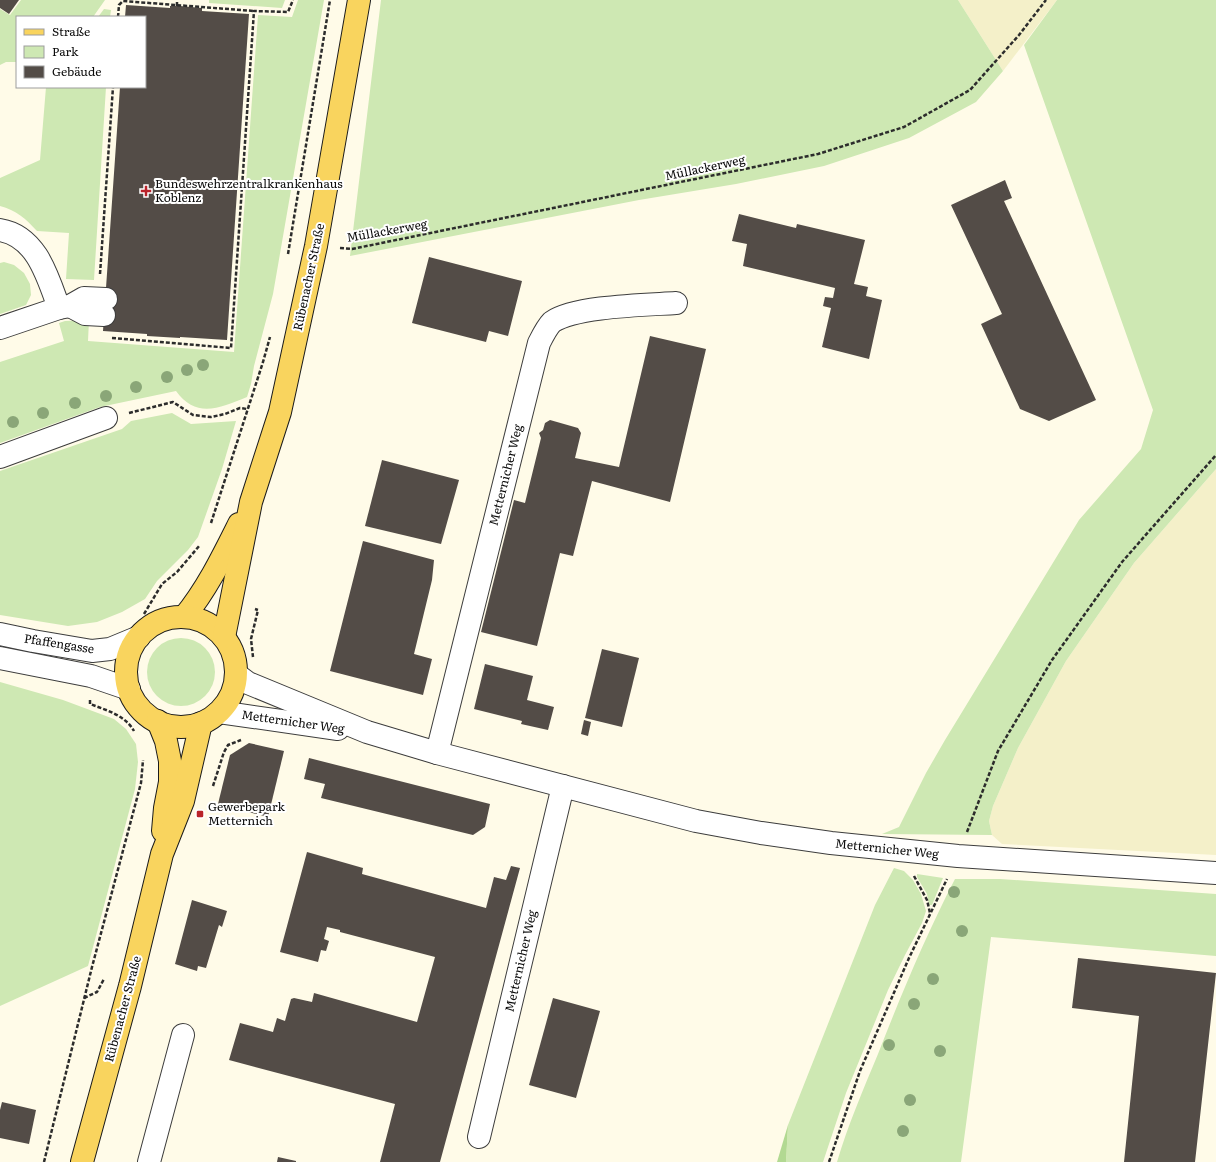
<svg xmlns="http://www.w3.org/2000/svg" width="1216" height="1162" viewBox="0 0 1216 1162" font-family="Literata,serif">
<rect width="100%" height="100%" fill="#fffbe8"/>
<g fill="#f4f0c9">
<path d="M 958,0 L 1057,0 L 1003,71 Z"/>
<path d="M 1216,469 L 1216,855 L 1002,844 L 992,835 L 989,821 L 993,806 L 1018,748 L 1066,661 L 1134,563 Z"/>
</g>
<g fill="#cee8b3">
<path d="M 21,0 L 105,0 L 93,17 L 17,17 L 17,62 L 6,62 L 0,65 L 0,9 L 10,15 Z"/>
<path d="M 209,0 L 285,0 L 282,8 L 209,3 Z"/>
<path d="M 298,0 L 324,0 L 273,294 L 254,366 L 251,384 L 247,397 C 220,408 196,419 176,391 L 100,407 L 0,443 L 0,362 L 64,341 L 59,323 L 65,321 L 89,320 L 88,341 L 234,352 L 258,15 L 292,17 Z"/>
<path d="M 381,0 L 958,0 L 1003,71 L 976,102 L 909,138 L 824,166 L 736,184 L 639,200 L 350,256 Z"/>
<path d="M 1057,0 L 1216,0 L 1216,469 L 1134,563 L 1066,661 L 1018,748 L 993,806 L 989,821 L 992,835 L 882,834 L 899,827 L 926,773 L 945,740 L 1079,520 L 1141,449 L 1153,410 L 1024,45 Z"/>
<path d="M 104,9 L 111,10 L 110,17 L 98,17 Z"/>
<path d="M 46,87 L 106,87 L 94,280 L 66,279 L 69,233 L 37,231 C 26,219 16,210 0,206 L 0,178 L 40,160 Z"/>
<path d="M 4,262 L 14,265 L 24,273 L 30,284 L 31,295 L 26,305 L 0,314 L 0,263 Z"/>
<path d="M 172,413 L 191,424 L 236,421 L 222,469 L 198,537 L 188,550 L 157,581 L 145,599 L 122,612 L 97,622 L 68,626 L 0,615 L 0,471 L 122,429 L 131,421 Z"/>
<circle cx="181" cy="672" r="34"/>
<path d="M 0,682 L 63,700 L 114,719 L 126,729 L 136,744 L 138,762 L 135,789 L 88,966 L 0,1006 Z"/>
<path d="M 894,868 L 904,871 L 913,880 L 921,894 L 926,911 L 922,923 L 905,955 L 888,990 L 846,1093 L 823,1162 L 786,1162 L 788,1125 L 875,905 Z"/>
<path d="M 917,874 L 943,878 L 932,905 L 929,905 L 927,894 L 917,877 Z"/>
<path d="M 955,879 L 1000,879 L 1216,894 L 1216,956 L 991,937 L 961,1162 L 837,1162 C 848,1125 863,1090 878,1054 C 901,995 926,935 955,879 Z"/>
</g>
<path fill="#b2d992" d="M 788,1125 L 786,1162 L 777,1162 Z"/>
<g fill="#534c47">
<path d="M 0,0 L 19,0 L 9,14 L 0,8 Z"/>
<path d="M 126,5 L 170,8 L 170,6 L 180,6 L 202,8 L 202,11 L 249,14 L 227,340 L 180,337 L 180,338 L 147,336 L 147,334 L 103,331 L 120,87 L 145,87 L 145,17 L 125,17 Z"/>
<path d="M 1005,180 L 1012,198 L 1004,201 L 1096,400 L 1049,421 L 1020,409 L 981,324 L 1002,314 L 951,205 Z"/>
<path d="M 739,214 L 796,228 L 797,224 L 865,240 L 854,284 L 868,287 L 866,296 L 882,300 L 869,359 L 822,347 L 831,308 L 823,306 L 825,297 L 833,298 L 835,288 L 743,266 L 747,244 L 732,241 Z"/>
<path d="M 429,257 L 522,281 L 508,336 L 489,331 L 486,342 L 412,323 Z"/>
<path d="M 650,336 L 706,349 L 670,502 L 592,481 L 573,556 L 560,553 L 537,646 L 481,632 L 514,500 L 525,503 L 541,438 L 539,433 L 543,430 L 545,423 L 550,420 L 578,428 L 581,433 L 575,458 L 619,467 Z"/>
<path d="M 382,460 L 459,480 L 441,544 L 365,526 Z"/>
<path d="M 363,541 L 434,560 L 432,580 L 414,654 L 432,659 L 423,695 L 330,671 Z"/>
<path d="M 602,649 L 639,658 L 622,727 L 585,718 Z"/>
<path d="M 485,664 L 533,676 L 527,700 L 554,707 L 548,730 L 521,724 L 522,721 L 474,709 Z"/>
<path d="M 584,720 L 591,722 L 588,736 L 581,734 Z"/>
<path d="M 249,743 L 284,751 L 268,817 L 218,804 L 230,755 Z"/>
<path d="M 309,758 L 490,804 L 485,827 L 473,835 L 321,798 L 325,784 L 304,779 Z"/>
<path d="M 307,852 L 363,868 L 362,874 L 486,908 L 494,877 L 506,880 L 511,866 L 520,868 L 440,1162 L 380,1162 L 395,1104 L 229,1060 L 240,1023 L 273,1032 L 277,1018 L 285,1021 L 291,999 L 294,998 L 312,1002 L 314,993 L 417,1022 L 435,957 L 340,932 L 340,930 L 327,927 L 324,939 L 329,941 L 326,951 L 321,950 L 318,962 L 280,952 Z"/>
<path d="M 192,900 L 227,911 L 222,927 L 219,925 L 206,968 L 198,966 L 197,971 L 175,964 Z"/>
<path d="M 1078,958 L 1216,973 L 1195,1162 L 1124,1162 L 1139,1016 L 1072,1008 Z"/>
<path d="M 553,998 L 600,1011 L 576,1098 L 529,1085 Z"/>
<path d="M 2,1102 L 36,1110 L 29,1144 L 0,1138 L 0,1110 Z"/>
<path d="M 278,1157 L 296,1161 L 296,1162 L 277,1162 Z"/>
</g>
<g fill="none" stroke-linecap="round" stroke-linejoin="round">
<defs>
<g id="minor">
<path d="M 0,230 C 37,236 48,278 59,308"/>
<path d="M 70,306 L 85,314 L 104,315"/>
<path d="M 0,328 L 59,308 L 70,306 L 84,298 L 106,299"/>
<path d="M 0,457 L 106,418"/>
<path d="M 0,634 L 33,641 L 92,651 L 110,649 L 139,637"/>
<path d="M 0,658 L 91,676 L 129,689"/>
<path d="M 236,674 L 248,683 L 367,732 L 437,753 L 696,821 L 761,833 L 831,843 L 958,856 L 1216,873"/>
<path d="M 219,712 L 338,729"/>
<path d="M 437,753 L 539,343 C 542,337 547,327 552,322 C 575,306 646,305 676,303"/>
<path d="M 479,1137 L 563,786"/>
<path d="M 149,1162 L 183,1035"/>
</g>
<g id="major">
<path d="M 184,617 C 207,589 223,556 239,524"/>
<circle cx="181" cy="672" r="55"/>
<path d="M 224,637 L 251,502 L 280,412 L 316,246 L 359,0"/>
<path d="M 158,721 L 166,741 L 170,761 L 170,782 L 165,808 L 163,831"/>
<path d="M 82,1162 L 130,986 L 162,854 L 183,801 L 201,723"/>
</g>
</defs>
<use href="#minor" stroke="#3d3d3d" stroke-width="24"/>
<use href="#major" stroke="#1b1b1b" stroke-width="24"/>
<g stroke="#2c2c2c" stroke-width="2.5" stroke-dasharray="4 2" stroke-linecap="butt">
<path d="M 118,17 L 119,5 L 123,1 L 254,11"/>
<path d="M 340,248 L 352,249 L 818,154 L 904,127 L 970,90 L 1019,35 L 1046,0"/>
<path d="M 288,254 L 330,0"/>
<path d="M 100,274 L 113,87"/>
<path d="M 112,338 L 231,348 L 254,11 L 288,12 L 293,0"/>
<path d="M 129,413 L 173,402 L 193,415 L 211,417 L 225,414 L 240,408 L 247,409"/>
<path d="M 211,523 L 263,362 L 270,337"/>
<path d="M 144,614 L 162,584 L 177,572 L 200,545"/>
<path d="M 253,657 L 251,639 L 258,610 L 255,609"/>
<path d="M 90,700 L 90,704 C 106,710 125,715 134,731"/>
<path d="M 213,786 L 224,752 L 228,745 L 241,740"/>
<path d="M 967,832 L 998,751 L 1052,660 L 1122,562 L 1216,455"/>
<path d="M 914,876 L 927,900 L 930,913"/>
<path d="M 84,998 L 97,992 L 104,979"/>
<path d="M 44,1162 L 92,967 L 141,783 L 143,760"/>
<path d="M 829,1162 L 860,1071 L 909,958 L 947,879"/>
</g>
<use href="#minor" stroke="#fff" stroke-width="22"/>
<use href="#major" stroke="#f9d45e" stroke-width="22"/>
<path stroke="#2c2c2c" stroke-width="2.5" stroke-dasharray="4 2" stroke-linecap="butt" d="M 177,6 L 177,0"/>
</g>
<g fill="#8aa678">
<circle cx="203" cy="365" r="6"/>
<circle cx="187" cy="370" r="6"/>
<circle cx="167" cy="377" r="6"/>
<circle cx="136" cy="387" r="6"/>
<circle cx="106" cy="396" r="6"/>
<circle cx="75" cy="403" r="6"/>
<circle cx="43" cy="413" r="6"/>
<circle cx="13" cy="422" r="6"/>
<circle cx="954" cy="892" r="6"/>
<circle cx="962" cy="931" r="6"/>
<circle cx="933" cy="979" r="6"/>
<circle cx="914" cy="1004" r="6"/>
<circle cx="889" cy="1045" r="6"/>
<circle cx="940" cy="1051" r="6"/>
<circle cx="910" cy="1100" r="6"/>
<circle cx="903" cy="1131" r="6"/>
</g>
<g fill="#b9232a" stroke="#fff" stroke-width="1.5">
<path d="M144 185h4v4h4v4h-4v4h-4v-4h-4v-4h4z"/>
<rect x="196" y="810" width="8" height="8" rx="2"/>
</g>
<g text-anchor="middle" stroke-width="4" stroke-linejoin="round" paint-order="stroke">
<g font-size="12" fill="#0a0a0a" stroke="#fff">
<text transform="translate(705 168) rotate(-12)" y="4">Müllackerweg</text>
<text transform="translate(387 231) rotate(-10)" y="4">Müllackerweg</text>
<text transform="translate(309 277) rotate(-78)" y="4">Rübenacher Straße</text>
<text transform="translate(506 475) rotate(-76)" y="4">Metternicher Weg</text>
<text transform="translate(59 644) rotate(9)" y="4">Pfaffengasse</text>
<text transform="translate(293 722) rotate(8)" y="4">Metternicher Weg</text>
<text transform="translate(887 849) rotate(6)" y="4">Metternicher Weg</text>
<text transform="translate(521 961) rotate(-77)" y="4">Metternicher Weg</text>
<text transform="translate(123 1009) rotate(-75)" y="4">Rübenacher Straße</text>
</g>
<g font-size="12" fill="#0a0a0a" stroke="#fff" text-anchor="start">
<text x="155" y="188">Bundeswehrzentralkrankenhaus<tspan x="155" dy="14">Koblenz</tspan></text>
<text x="208" y="811">Gewerbepark<tspan x="208" dy="14">Metternich</tspan></text>
</g>
</g>
<rect x="16" y="16" width="130" height="72" fill="#ffffff" stroke="#9d9d9d"/>
<rect x="24" y="29" width="20" height="6" fill="#f9d45e" stroke="#9d9d9d"/>
<text x="52" y="36" font-size="12" fill="#0a0a0a">Straße</text>
<rect x="24" y="46" width="20" height="12" fill="#cee8b3" stroke="#9d9d9d"/>
<text x="52" y="56" font-size="12" fill="#0a0a0a">Park</text>
<rect x="24" y="66" width="20" height="12" fill="#534c47" stroke="#9d9d9d"/>
<text x="52" y="76" font-size="12" fill="#0a0a0a">Gebäude</text>
</svg>
